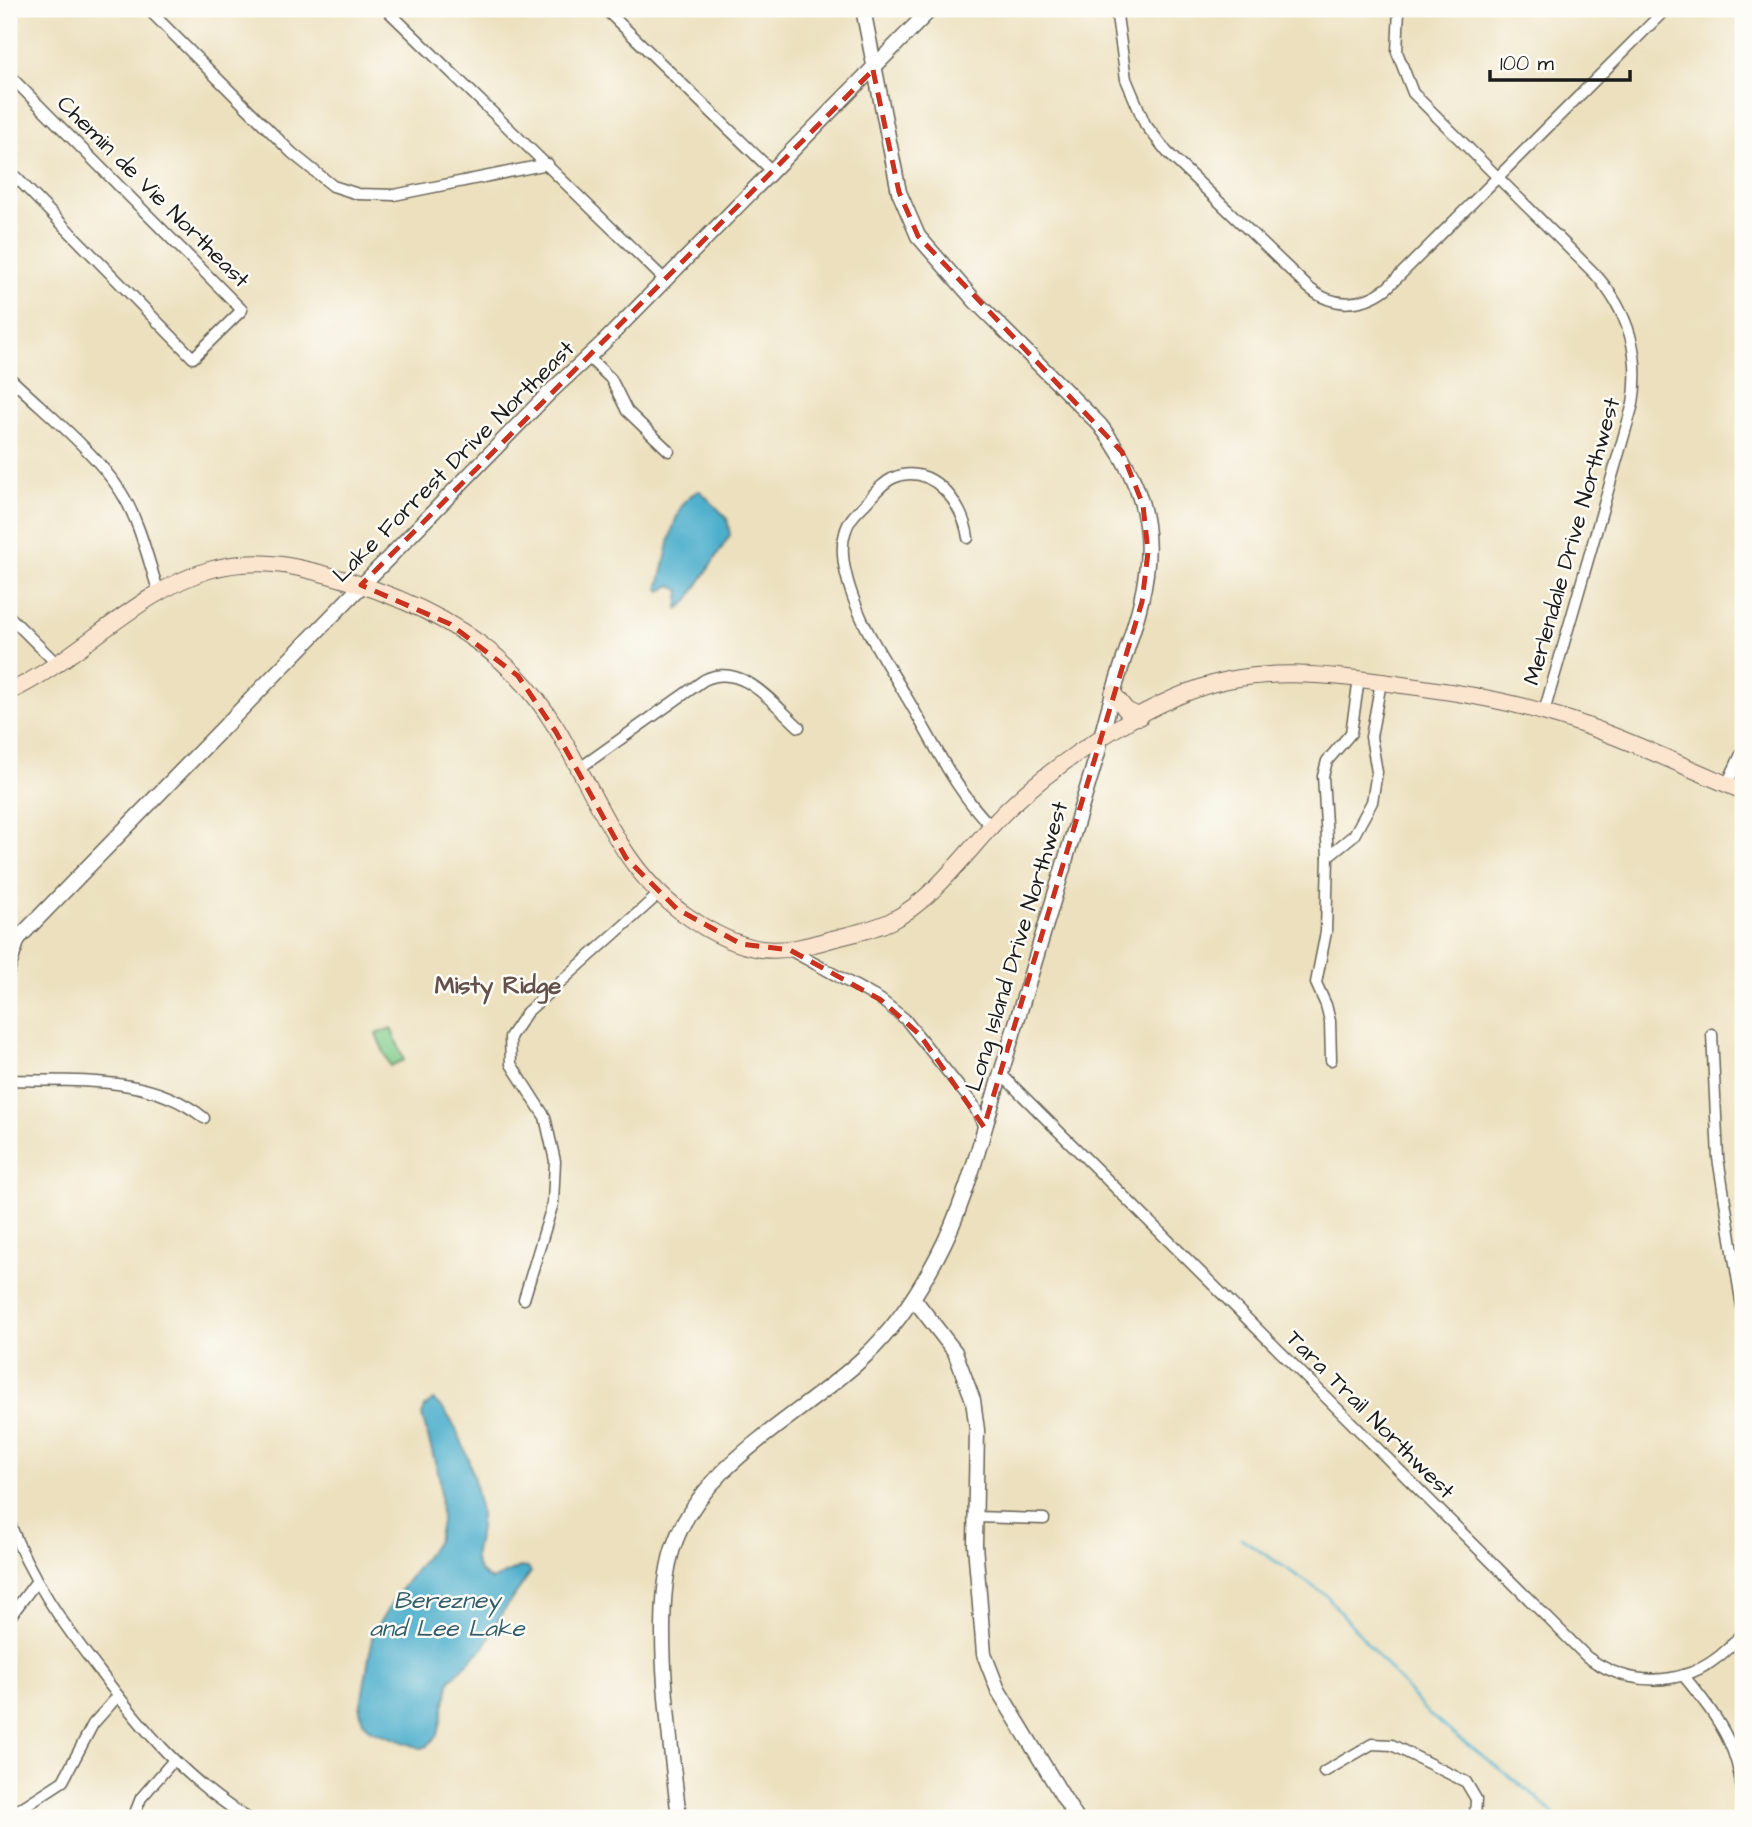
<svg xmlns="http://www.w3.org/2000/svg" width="1752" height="1827" viewBox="0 0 1752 1827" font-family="'Architects Daughter',sans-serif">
<rect width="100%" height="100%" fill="#fdfcf7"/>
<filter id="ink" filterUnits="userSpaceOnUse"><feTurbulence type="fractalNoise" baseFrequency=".0143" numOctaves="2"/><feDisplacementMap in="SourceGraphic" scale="14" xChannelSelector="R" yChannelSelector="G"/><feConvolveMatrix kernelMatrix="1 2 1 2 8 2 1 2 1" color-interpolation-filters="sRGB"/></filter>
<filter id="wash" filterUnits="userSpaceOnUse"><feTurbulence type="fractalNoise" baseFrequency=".00686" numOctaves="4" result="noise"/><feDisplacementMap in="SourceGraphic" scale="28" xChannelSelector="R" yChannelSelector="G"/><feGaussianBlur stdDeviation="1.57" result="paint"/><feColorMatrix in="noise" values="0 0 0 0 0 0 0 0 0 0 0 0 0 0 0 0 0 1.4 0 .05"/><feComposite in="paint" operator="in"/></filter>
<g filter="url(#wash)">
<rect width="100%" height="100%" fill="#ece0be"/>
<path fill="#80cb89" stroke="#4e7452" stroke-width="2" d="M 391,1028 L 404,1060 L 390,1066 L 376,1034 Z"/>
<g fill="#4dafcc" stroke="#346674" stroke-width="2">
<path d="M 700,491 L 727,518 L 730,535 L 687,602 L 678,609 L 680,591 L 671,585 L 661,591 L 658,588 C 668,563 670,498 700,491 Z"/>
<path d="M 433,1400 C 462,1420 482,1495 480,1528 C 479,1539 473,1550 475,1560 C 477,1570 483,1576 492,1580 L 520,1567 L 528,1568 L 531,1572 L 502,1613 L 485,1646 L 450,1680 L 438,1735 L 426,1747 L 420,1748 L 370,1730 L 363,1722 L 360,1710 L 373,1634 L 396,1596 L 437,1541 L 441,1522 L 440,1480 L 422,1415 L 425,1407 Z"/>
</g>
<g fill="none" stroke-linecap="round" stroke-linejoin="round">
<path stroke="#4dafcc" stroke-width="2.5" d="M 1241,1538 L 1326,1595 L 1428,1714 L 1536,1797 L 1557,1818"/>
</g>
</g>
<g filter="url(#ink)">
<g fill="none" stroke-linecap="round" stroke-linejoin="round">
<defs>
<g id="minor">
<path d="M 148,9 L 292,153 L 333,186 L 358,194 L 394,195 L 548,164"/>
<path d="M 386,9 L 665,280"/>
<path d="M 605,9 L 772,171"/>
<path d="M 1116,9 L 1126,79 L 1145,124 L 1167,152 L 1309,288 C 1333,308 1362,307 1387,288 L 1666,9"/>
<path d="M 1399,9 L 1397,52 L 1413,93 L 1596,275 C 1629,313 1641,354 1633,404 L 1544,712"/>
<path d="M 9,75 L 242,310 L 193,358 L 9,170"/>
<path d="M 588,357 L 611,379 L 627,411 L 669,451"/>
<path d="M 9,377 C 46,413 93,449 121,492 C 140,522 148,560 159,593"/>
<path d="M 968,538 C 964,505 932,461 893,478 C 882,483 874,494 866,503 C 857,512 848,520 845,533 C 838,555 849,589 858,610 C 870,641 891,669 907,698 C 933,741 955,791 991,826"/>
<path d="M 9,616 L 59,666"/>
<path d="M 577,770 L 704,680 C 742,661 773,704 799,727"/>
<path d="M 1727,784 L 1743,750"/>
<path d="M 1328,856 L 1354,835 L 1372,802 L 1377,772 L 1371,737 L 1381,682"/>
<path d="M 790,950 L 881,1000 L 905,1019 L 973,1104 L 984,1127"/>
<path d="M 9,972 L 20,939"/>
<path d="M 1712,1034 L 1718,1158 L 1743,1313"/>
<path d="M 1331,1060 L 1330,1021 L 1326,1005 L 1316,983 L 1326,932 L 1328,856 L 1323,776 L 1327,761 L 1351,733 L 1359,679"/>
<path d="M 1000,1073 L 1587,1657 C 1640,1695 1705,1684 1743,1631"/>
<path d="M 9,1080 C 75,1082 150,1074 204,1118"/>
<path d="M 524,1299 L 553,1203 L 555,1161 L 545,1117 L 511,1064 L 510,1037 L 527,1012 L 659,894"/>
<path d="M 975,1517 L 1044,1519"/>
<path d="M 9,1521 C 30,1578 63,1624 100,1672 C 144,1731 184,1778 247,1818"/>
<path d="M 9,1618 L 36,1582"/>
<path d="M 1683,1675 C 1721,1721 1746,1755 1742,1818"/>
<path d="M 1324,1772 L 1372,1744 L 1392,1745 L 1466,1782 L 1476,1799 L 1475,1818"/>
<path d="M 9,1816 L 63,1781 L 93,1724 L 118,1696"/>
<path d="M 133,1818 L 141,1798 L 173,1761"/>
</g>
<g id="tertiary">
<path d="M 9,948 L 548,394 L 605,341 L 931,9"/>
<path d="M 914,1299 L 955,1352 L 973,1400 L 977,1430 L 975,1545 L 984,1654 L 998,1690 L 1076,1818"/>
<path d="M 679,1818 C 671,1745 651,1616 673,1548 C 700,1464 801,1416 862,1359 C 894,1330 917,1295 937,1257 C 968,1199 982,1133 1002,1070 C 1034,964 1066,858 1098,752 C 1123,624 1195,548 1100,425 L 975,301 L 918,236 L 899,192 L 863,9"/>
</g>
<g id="secondary">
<path d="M 9,692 C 79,659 136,592 209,570 C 259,555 301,567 349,581 C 410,600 472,629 517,676 C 587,748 601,858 687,916 C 710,932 734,945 761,949 C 786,952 808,946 832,939 C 851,934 873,930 891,921 C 938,897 971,844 1009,808 C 1060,759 1159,694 1228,680 C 1278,670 1332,675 1382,682 C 1436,690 1490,696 1543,712 C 1612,731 1677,764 1743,791"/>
<path d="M 1113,693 L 1126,710 L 1140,717"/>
</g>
</defs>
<use href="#minor" stroke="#656155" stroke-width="13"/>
<use href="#tertiary" stroke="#656155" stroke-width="17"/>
<use href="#secondary" stroke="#656155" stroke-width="18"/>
<use href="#minor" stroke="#fff" stroke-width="10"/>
<use href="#tertiary" stroke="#fff" stroke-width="14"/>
<use href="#secondary" stroke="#fce5cf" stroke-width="16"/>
</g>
</g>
<path fill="none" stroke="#c8321e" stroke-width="5" stroke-dasharray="14 9" stroke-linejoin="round" d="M 873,70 L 899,192 L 918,236 L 1122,452 L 1143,505 L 1148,552 L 1142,602 L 984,1127 L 920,1035 L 881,1000 L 790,950 L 741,944 L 677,909 L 626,858 L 556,732 L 518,676 L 450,624 L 361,585 Z"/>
<g text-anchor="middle" stroke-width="5" stroke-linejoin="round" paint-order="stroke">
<g font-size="23" fill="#1c1c1c" stroke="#fdfcf7">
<text transform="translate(154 191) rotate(45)" y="8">Chemin de Vie Northeast</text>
<text transform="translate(453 461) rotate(-45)" y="8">Lake Forrest Drive Northeast</text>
<text transform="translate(1571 541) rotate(-74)" y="8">Merlendale Drive Northwest</text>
<text transform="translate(1016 946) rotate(-73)" y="8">Long Island Drive Northwest</text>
<text transform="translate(1371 1414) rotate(45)" y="8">Tara Trail Northwest</text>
</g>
<g font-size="24" font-weight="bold" fill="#65514b" stroke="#fdfcf7">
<text x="498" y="993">Misty Ridge</text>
</g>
<g font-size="24" font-style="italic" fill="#325e6b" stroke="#fdfcf7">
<text x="447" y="1608">Berezney<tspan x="447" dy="28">and Lee Lake</tspan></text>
</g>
</g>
<rect width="1752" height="1827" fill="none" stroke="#fdfcf7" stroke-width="35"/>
<path d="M1490 70v10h140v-10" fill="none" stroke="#1c1c1c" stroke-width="3.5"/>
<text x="1500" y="70" font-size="21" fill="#1c1c1c" stroke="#fdfcf7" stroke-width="5" paint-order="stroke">100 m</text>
</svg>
